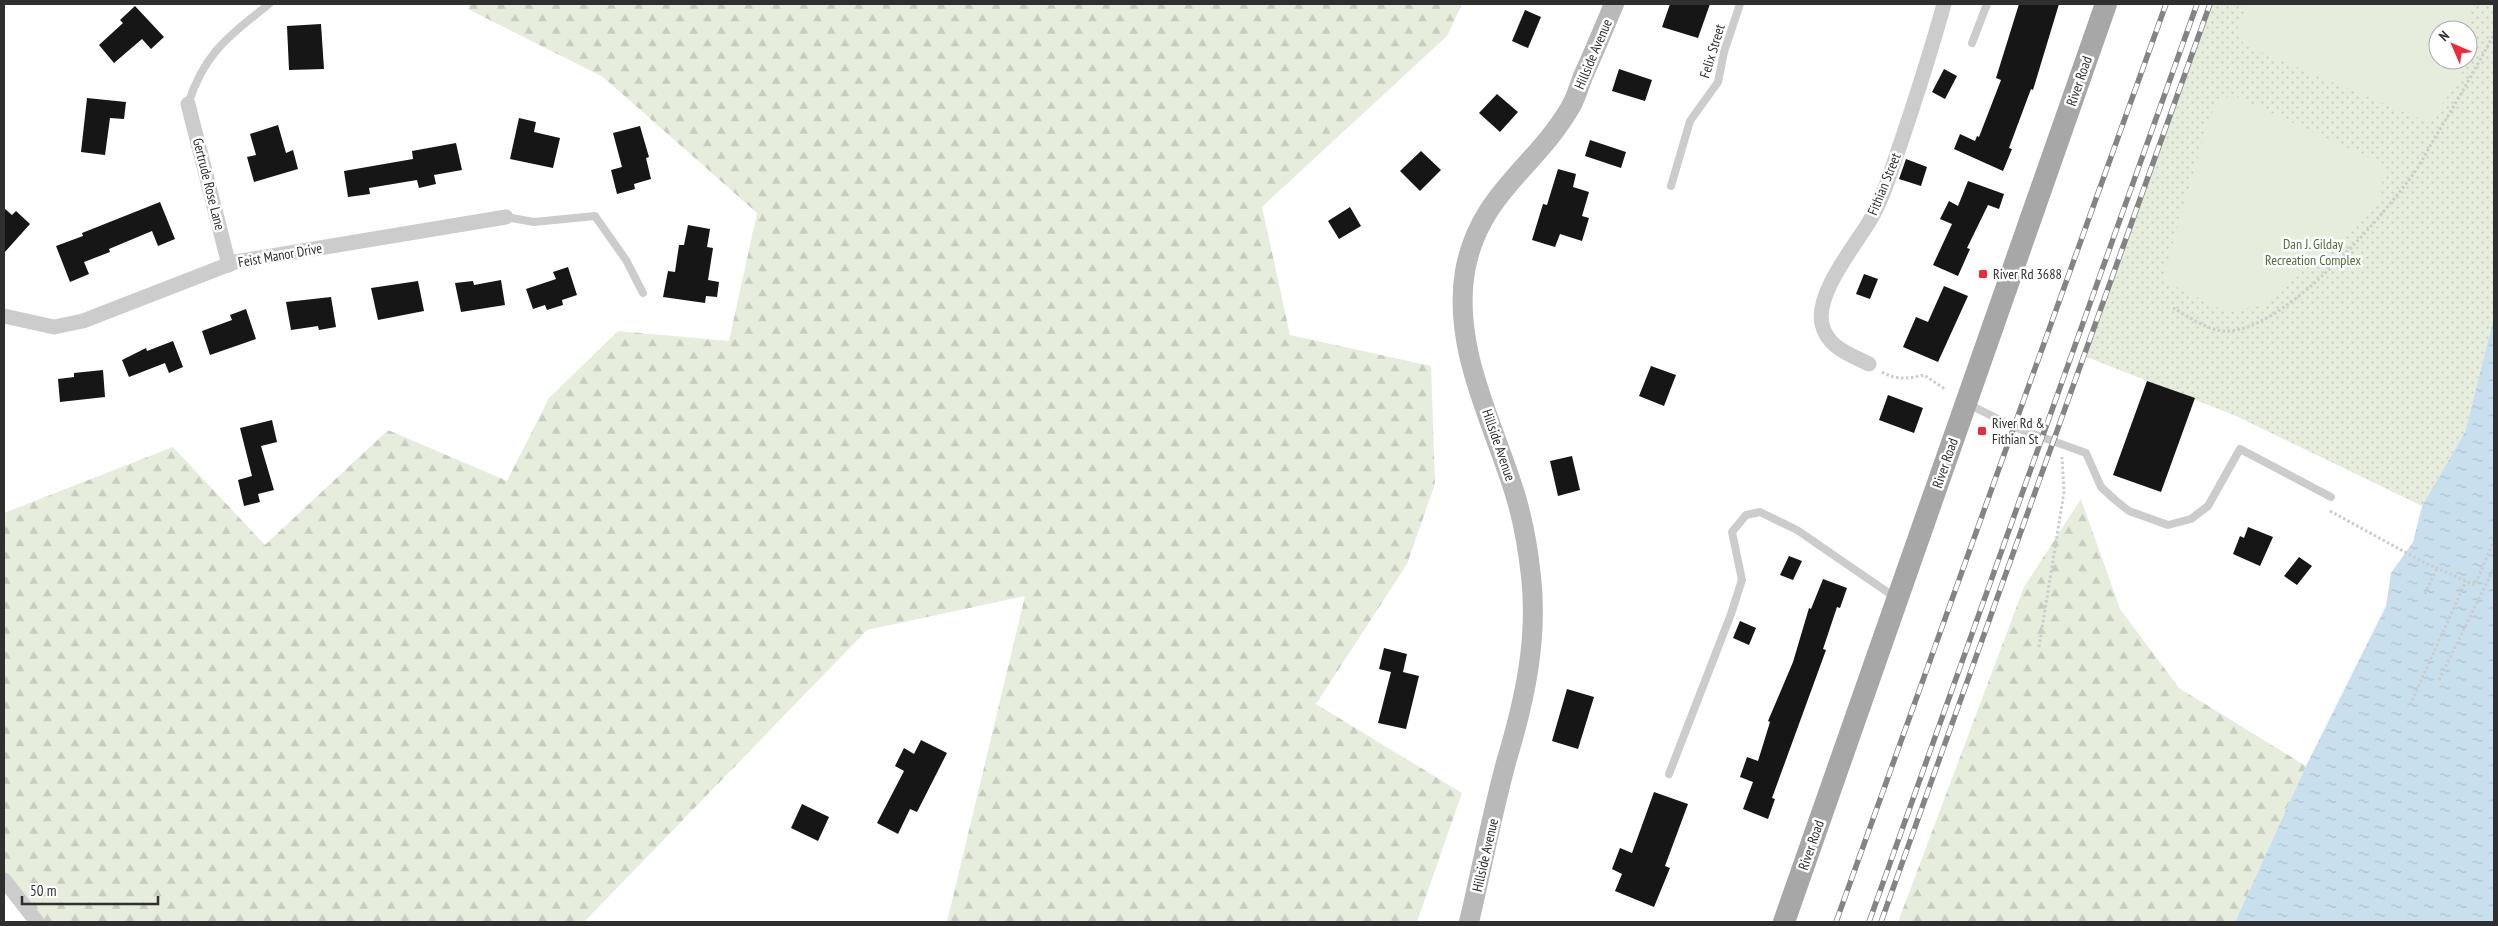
<svg xmlns="http://www.w3.org/2000/svg" width="2498" height="926" viewBox="0 0 2498 926" font-family="'PT Sans Narrow',sans-serif">
<defs>
<pattern id="forest-firs" width="22" height="20" patternUnits="userSpaceOnUse" patternTransform="scale(1.25)"><rect width="22" height="20" fill="#e6eddd"/><path d="M5 1l3.5 6h-7zM16 11l3.5 6h-7z" fill="#c6ccbe"/></pattern>
<pattern id="park-dots" width="8" height="8" patternUnits="userSpaceOnUse" patternTransform="scale(1.25)"><rect width="8" height="8" fill="#e6eddd"/><path d="M2 2h.1M6 6h.1" fill="none" stroke="#c6ccbe" stroke-width="1.8" stroke-linecap="round"/></pattern>
<pattern id="water-ripples" width="26" height="14" patternUnits="userSpaceOnUse" patternTransform="scale(1.25)"><rect width="26" height="14" fill="#c8e0ee"/><path d="M2 4q2-2 4 0t4 0M15 11q2-2 4 0t4 0" fill="none" stroke="#acc0cc"/></pattern>
</defs>
<rect width="100%" height="100%" fill="#fff"/>
<g fill="url(#forest-firs)">
<path d="M 470,4 L 1462,4 L 1447,36 L 1262,207 L 1290,335 L 1431,366 L 1435,484 L 1407,564 L 1316,704 L 1462,793 L 1417,922 L 947,922 L 1025,596 L 867,630 L 584,922 L 36,922 L 4,881 L 4,513 L 173,447 L 265,545 L 388,430 L 507,481 L 549,398 L 618,331 L 729,341 L 757,213 L 603,77 L 468,9 Z"/>
<path d="M 2081,499 L 2120,609 L 2179,688 L 2306,766 L 2235,922 L 1898,922 L 2024,587 Z"/>
</g>
<path fill="url(#park-dots)" fill-rule="evenodd" d="M 2210,4 L 2494,4 L 2494,317 L 2465,432 L 2422,506 L 2236,416 L 2084,356 ZM 2438,30 L 2468,30 L 2468,60 L 2438,60 Z"/>
<g fill="#e6eddd">
<path d="M 2248,4 L 2470,4 L 2468,30 L 2438,30 L 2438,60 L 2466,60 L 2465,68 L 2430,123 L 2244,45 L 2237,30 Z"/>
<path d="M 2232,95 L 2385,165 L 2379,200 L 2270,302 L 2229,313 L 2162,280 L 2207,126 L 2216,103 Z"/>
</g>
<path fill="url(#water-ripples)" d="M 2494,317 L 2494,922 L 2235,922 L 2306,766 L 2386,606 L 2391,573 L 2413,542 L 2422,506 L 2465,432 Z"/>
<g fill="#161616">
<path d="M 1670,4 L 1710,4 L 1698,38 L 1662,27 Z"/>
<path d="M 2019,4 L 2059,4 L 2033,90 L 2031,89 L 2009,148 L 2012,149 L 2003,171 L 1954,149 L 1960,134 L 1975,141 L 1977,136 L 1979,137 L 2001,80 L 1996,78 Z"/>
<path d="M 135,6 L 164,37 L 151,49 L 142,39 L 114,63 L 99,45 L 123,23 L 120,20 Z"/>
<path d="M 1525,10 L 1541,17 L 1528,48 L 1512,41 Z"/>
<path d="M 321,24 L 324,69 L 289,70 L 287,26 Z"/>
<path d="M 1619,69 L 1652,80 L 1645,101 L 1612,91 Z"/>
<path d="M 1944,69 L 1957,76 L 1945,99 L 1932,92 Z"/>
<path d="M 1497,94 L 1518,112 L 1500,132 L 1479,113 Z"/>
<path d="M 87,98 L 126,102 L 124,119 L 110,118 L 105,155 L 81,152 Z"/>
<path d="M 519,118 L 536,122 L 534,132 L 560,138 L 553,168 L 510,159 Z"/>
<path d="M 278,125 L 286,153 L 293,150 L 298,169 L 254,182 L 247,157 L 256,155 L 250,134 Z"/>
<path d="M 640,126 L 649,157 L 646,158 L 651,179 L 634,184 L 635,189 L 617,194 L 611,170 L 622,167 L 613,133 Z"/>
<path d="M 1590,140 L 1626,152 L 1621,168 L 1585,156 Z"/>
<path d="M 456,143 L 462,170 L 434,175 L 436,184 L 419,188 L 417,180 L 369,188 L 370,194 L 348,197 L 344,171 L 413,159 L 412,151 Z"/>
<path d="M 1421,151 L 1441,170 L 1420,191 L 1400,171 Z"/>
<path d="M 1906,159 L 1927,167 L 1921,186 L 1899,179 Z"/>
<path d="M 1558,169 L 1576,174 L 1573,187 L 1589,192 L 1582,216 L 1589,218 L 1582,241 L 1560,234 L 1555,247 L 1532,240 L 1543,204 L 1547,205 Z"/>
<path d="M 1968,181 L 2004,194 L 1999,209 L 1988,205 L 1967,248 L 1970,249 L 1958,276 L 1933,265 L 1952,224 L 1940,219 L 1949,201 L 1958,206 Z"/>
<path d="M 160,202 L 175,239 L 158,246 L 152,231 L 109,249 L 110,252 L 84,262 L 89,274 L 70,282 L 56,246 L 83,236 L 82,233 Z"/>
<path d="M 1350,207 L 1361,226 L 1339,239 L 1328,221 Z"/>
<path d="M 4,208 L 12,215 L 16,211 L 30,224 L 4,253 Z"/>
<path d="M 688,225 L 710,229 L 707,247 L 713,248 L 708,280 L 719,282 L 717,297 L 706,296 L 705,303 L 663,297 L 668,271 L 675,272 L 679,245 L 684,245 Z"/>
<path d="M 568,267 L 577,295 L 562,300 L 563,305 L 547,310 L 545,305 L 533,309 L 526,289 L 556,279 L 553,272 Z"/>
<path d="M 1864,274 L 1878,279 L 1870,299 L 1856,294 Z"/>
<path d="M 501,280 L 505,305 L 461,312 L 455,283 L 473,281 L 474,285 Z"/>
<path d="M 418,281 L 424,311 L 378,320 L 371,288 Z"/>
<path d="M 1944,286 L 1968,296 L 1938,362 L 1903,347 L 1916,317 L 1928,322 Z"/>
<path d="M 331,297 L 336,327 L 319,330 L 318,326 L 291,330 L 286,302 Z"/>
<path d="M 246,309 L 256,339 L 210,355 L 202,331 L 232,320 L 230,315 Z"/>
<path d="M 173,341 L 183,367 L 169,373 L 165,363 L 129,377 L 122,360 L 146,348 L 147,351 Z"/>
<path d="M 1651,366 L 1676,375 L 1664,406 L 1639,396 Z"/>
<path d="M 103,370 L 105,397 L 60,402 L 58,379 L 74,377 L 74,373 Z"/>
<path d="M 2147,381 L 2195,398 L 2161,492 L 2113,475 Z"/>
<path d="M 1888,395 L 1923,408 L 1914,433 L 1879,420 Z"/>
<path d="M 272,420 L 277,442 L 261,446 L 274,490 L 258,494 L 260,502 L 244,506 L 238,480 L 252,476 L 240,428 Z"/>
<path d="M 1572,456 L 1580,490 L 1558,496 L 1550,461 Z"/>
<path d="M 2248,527 L 2273,537 L 2260,566 L 2233,554 L 2240,536 L 2244,538 Z"/>
<path d="M 1789,556 L 1802,561 L 1793,580 L 1780,575 Z"/>
<path d="M 2299,557 L 2312,566 L 2297,585 L 2284,576 Z"/>
<path d="M 1823,579 L 1847,588 L 1840,608 L 1837,607 L 1823,649 L 1826,650 L 1772,798 L 1775,799 L 1768,819 L 1743,809 L 1753,782 L 1740,777 L 1747,757 L 1758,761 L 1770,722 L 1768,721 L 1793,662 L 1809,608 L 1811,609 Z"/>
<path d="M 1740,621 L 1756,628 L 1749,645 L 1733,638 Z"/>
<path d="M 1384,648 L 1407,654 L 1403,672 L 1419,676 L 1406,729 L 1378,723 L 1391,672 L 1379,669 Z"/>
<path d="M 1567,689 L 1594,697 L 1578,749 L 1552,741 Z"/>
<path d="M 921,740 L 947,753 L 917,812 L 910,809 L 898,834 L 877,823 L 904,771 L 895,766 L 904,748 L 914,754 Z"/>
<path d="M 1654,792 L 1688,804 L 1665,866 L 1670,868 L 1654,907 L 1615,891 L 1622,874 L 1612,869 L 1620,848 L 1632,853 Z"/>
<path d="M 802,804 L 829,817 L 818,841 L 791,828 Z"/>
</g>
<g fill="none" stroke-linecap="round" stroke-linejoin="round">
<g stroke="#ccc" stroke-width="3" stroke-dasharray="2.5 2.5" stroke-linecap="butt">
<path d="M 2173,308 C 2188,316 2208,331 2225,331 C 2281,333 2376,224 2408,181 C 2418,169 2426,153 2434,139 C 2455,105 2475,70 2494,34"/>
<path d="M 1882,372 C 1896,380 1908,379 1924,375 L 1945,389"/>
<path d="M 2330,511 L 2423,562 L 2475,585 L 2494,540"/>
<path d="M 2425,594 L 2437,568"/>
<path d="M 2039,647 L 2064,492 L 2062,457"/>
<path d="M 2439,680 L 2494,568"/>
<path d="M 2410,705 L 2466,581"/>
</g>
<g stroke="#ccc" stroke-width="8">
<path d="M 1972,43 L 1987,4"/>
<path d="M 188,104 C 205,52 228,37 269,4"/>
<path d="M 1671,186 L 1690,121 L 1718,82 L 1724,52 L 1740,4"/>
<path d="M 506,217 L 534,222 L 595,216 L 626,260 L 643,293"/>
<path d="M 1968,404 L 2014,427 L 2086,453 L 2101,487 L 2114,499 L 2129,511 L 2168,525 L 2191,519 L 2208,506 L 2240,449 L 2331,497"/>
<path d="M 1669,774 L 1731,614 L 1742,580 L 1732,532 L 1746,515 L 1760,512 L 1797,530 L 1896,598"/>
</g>
<g stroke="#ccc" stroke-width="15">
<path d="M 188,104 L 229,265"/>
<path d="M 4,316 L 54,327 L 83,321 L 235,262 L 506,217"/>
<path d="M 1869,364 C 1849,354 1827,347 1822,324 C 1815,294 1854,247 1869,222 C 1883,199 1891,171 1900,145 C 1916,98 1931,51 1944,4"/>
<path d="M 4,880 L 37,922"/>
</g>
<path stroke="#b9b9b9" stroke-width="20" d="M 1469,922 C 1482,868 1492,813 1507,759 C 1525,699 1538,639 1531,576 C 1528,548 1523,520 1515,494 C 1493,422 1452,348 1465,271 C 1479,194 1534,169 1570,108 C 1576,98 1579,87 1583,76 C 1594,52 1604,28 1614,4"/>
<path stroke="#a7a7a7" stroke-width="22" d="M 1784,922 L 2106,4"/>
<defs>
<g id="rail">
<path d="M 1836,922 L 2166,4"/>
<path d="M 1869,922 L 2197,4"/>
<path d="M 1881,922 L 2210,4"/>
</g>
</defs>
<use href="#rail" stroke="#848484" stroke-width="5.5"/>
<use href="#rail" stroke="#fff" stroke-width="4" stroke-dasharray="11" stroke-linecap="butt"/>
</g>
<g fill="#ef2939" stroke="#fff" stroke-width="2">
<rect x="1978" y="269" width="10" height="10" rx="2.5"/>
<rect x="1977" y="426" width="10" height="10" rx="2.5"/>
</g>
<g text-anchor="middle" stroke-width="5" stroke-linejoin="round" paint-order="stroke">
<g font-size="14" fill="#2f2f2f" stroke="#fff">
<text transform="translate(1712 51) rotate(-73)" y="5">Felix Street</text>
<text transform="translate(1593 54) rotate(-67)" y="5">Hillside Avenue</text>
<text transform="translate(2079 81) rotate(-71)" y="5">River Road</text>
<text transform="translate(209 184) rotate(76)" y="5">Gertrude Rose Lane</text>
<text transform="translate(1884 184) rotate(-68)" y="5">Fithian Street</text>
<text transform="translate(280 255) rotate(-10)" y="5">Feist Manor Drive</text>
<text transform="translate(1499 445) rotate(71)" y="5">Hillside Avenue</text>
<text transform="translate(1945 463) rotate(-71)" y="5">River Road</text>
<text transform="translate(1811 845) rotate(-71)" y="5">River Road</text>
<text transform="translate(1485 855) rotate(-77)" y="5">Hillside Avenue</text>
</g>
<g font-size="14" fill="#536e3a" stroke="#fff">
<text x="2313" y="249">Dan J. Gilday<tspan x="2313" dy="16">Recreation Complex</tspan></text>
</g>
<g font-size="14" fill="#2f2f2f" stroke="#fff" text-anchor="start">
<text x="1993" y="279">River Rd 3688</text>
<text x="1992" y="428">River Rd &amp;<tspan x="1992" dy="16">Fithian St</tspan></text>
</g>
</g>
<rect width="2498" height="926" fill="none" stroke="#2f2f2f" stroke-width="10"/>
<g transform="translate(2453 45) rotate(315)"><circle r="24" fill="#ffffff" stroke="#acacac"/>
<path d="M0-4L9 19L0 12L-9 19Z" fill="#ef2939"/>
<text y="-8" font-size="14" font-weight="bold" text-anchor="middle" fill="#2f2f2f">N</text>
</g>
<path d="M22 896v8h136v-8" fill="none" stroke="#2f2f2f" stroke-width="2.5"/>
<text x="30" y="896" font-size="15" fill="#2f2f2f" stroke="#ffffff" stroke-width="4" paint-order="stroke">50 m</text>
</svg>
